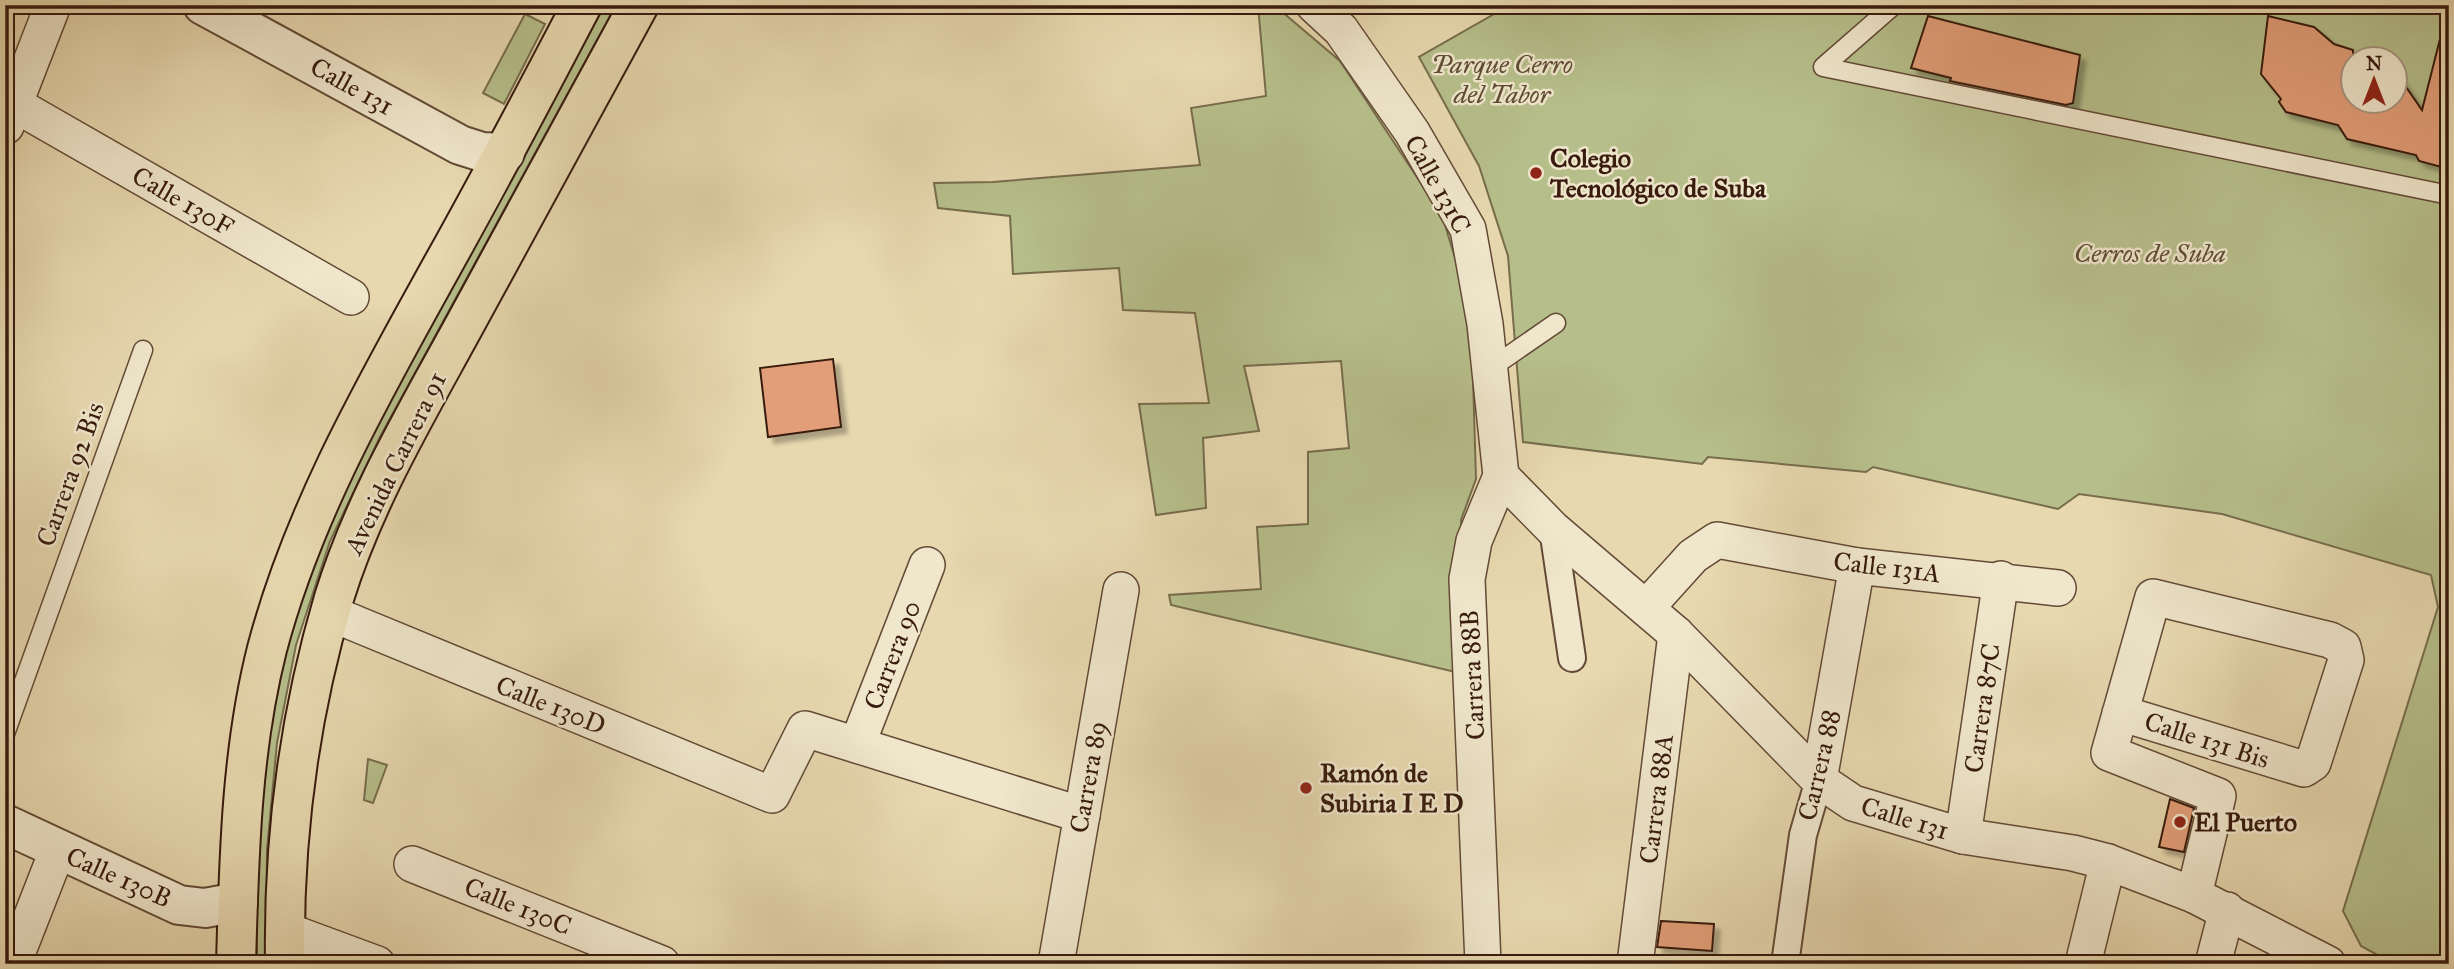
<svg xmlns="http://www.w3.org/2000/svg" width="2454" height="969" viewBox="0 0 2454 969" font-family="'IM FELL Great Primer',serif">
<defs>
<filter id="shadow"><feDropShadow dx="6" dy="6" stdDeviation="2" flood-color="#0004"/></filter>
</defs>
<rect width="100%" height="100%" fill="#e7d8af"/>
<filter id="stains"><feTurbulence type="fractalNoise" baseFrequency=".00286" numOctaves="4"/><feColorMatrix values="0 0 0 0 .2 0 0 0 0 .09 0 0 0 0 .02 0 0 0 .5 -.17"/></filter>
<radialGradient id="worn" r=".72"><stop offset=".6" stop-color="#630" stop-opacity="0"/><stop offset="1" stop-color="#630" stop-opacity=".3"/></radialGradient>
<g fill="#b6bf8b" stroke="#776d4c" stroke-width="2" fill-rule="evenodd">
<path d="M 605,5 L 616,5 L 381,435 L 330,541 L 296,645 L 277,743 L 267,849 L 266,964 L 257,964 L 257,848 L 268,742 L 288,640 L 320,537 L 371,430 Z"/>
<path d="M 1258,5 L 1274,5 L 1340,61 L 1442,215 L 1471,311 L 1476,479 L 1461,520 L 1468,675 L 1171,605 L 1169,595 L 1261,589 L 1257,527 L 1308,524 L 1308,452 L 1349,448 L 1341,361 L 1244,366 L 1259,431 L 1203,438 L 1206,508 L 1156,515 L 1139,404 L 1209,403 L 1195,313 L 1123,310 L 1119,268 L 1013,274 L 1010,216 L 938,208 L 934,183 L 993,182 L 1200,165 L 1191,108 L 1266,96 Z"/>
<path d="M 1499,5 L 2449,5 L 2449,964 L 2394,964 L 2361,946 L 2343,911 L 2438,607 L 2431,575 L 2222,514 L 2079,494 L 2058,509 L 1873,467 L 1866,472 L 1708,457 L 1702,464 L 1523,442 L 1508,256 L 1479,166 L 1419,57 L 1494,14 ZM 2352,60 L 2394,60 L 2394,102 L 2352,102 Z"/>
<path d="M 525,14 L 545,24 L 504,104 L 483,93 Z"/>
<path d="M 368,759 L 387,765 L 373,803 L 364,800 Z"/>
</g>
<g fill="#e29e78" stroke="#381b0e" stroke-width="2" filter="url(#shadow)">
<path d="M 1928,16 L 2080,55 L 2073,103 L 2066,105 L 1950,81 L 1951,78 L 1911,68 Z"/>
<path d="M 2268,16 L 2314,27 L 2334,44 L 2353,50 L 2353,102 L 2395,102 L 2395,71 L 2422,110 L 2440,39 L 2449,40 L 2449,169 L 2419,161 L 2416,155 L 2347,139 L 2338,125 L 2286,112 L 2279,102 L 2281,99 L 2261,74 Z"/>
<path d="M 833,359 L 841,427 L 768,437 L 760,368 Z"/>
<path d="M 2170,799 L 2194,808 L 2184,852 L 2159,847 Z"/>
<path d="M 1661,921 L 1714,924 L 1712,951 L 1657,947 Z"/>
</g>
<g fill="none" stroke-linecap="round" stroke-linejoin="round">
<defs>
<g id="service">
<path d="M 1894,5 L 1823,67 L 2449,195"/>
<path d="M 1488,370 L 1556,323"/>
<path d="M 5,734 L 143,350"/>
</g>
<g id="pedestrian">
<path d="M 1553,529 L 1572,658"/>
<path d="M 1785,964 L 1803,835 L 1819,780"/>
</g>
<g id="minor">
<path d="M 1314,5 L 1341,30 L 1412,132 L 1468,229 L 1485,324 L 1501,476 L 1474,541 L 1467,579 L 1483,964"/>
<path d="M 14,104 L 351,297"/>
<path d="M 6,126 L 53,5"/>
<path d="M 1501,476 L 1553,529 L 1676,634 L 1819,780 L 1853,803 L 1963,836 L 2073,853 L 2108,862 L 2194,895 L 2328,964"/>
<path d="M 1646,608 L 1693,556 L 1717,540 L 1857,566 L 2058,588"/>
<path d="M 330,613 L 772,795 L 805,729 L 1082,815"/>
<path d="M 2120,713 L 2304,769 L 2313,763 L 2346,660 L 2343,647 L 2330,640 L 2153,597 L 2109,753 L 2218,796 L 2194,895"/>
<path d="M 857,745 L 927,565"/>
<path d="M 1819,780 L 1857,566"/>
<path d="M 1963,836 L 2001,579"/>
<path d="M 412,864 L 662,964"/>
<path d="M 285,930 L 377,964"/>
<path d="M 13,964 L 58,849"/>
<path d="M 1056,964 L 1121,590"/>
<path d="M 1635,964 L 1676,634"/>
<path d="M 2083,964 L 2108,862"/>
<path d="M 2213,964 L 2227,910"/>
</g>
<g id="tertiary">
<path d="M 203,5 L 460,145 L 482,152 L 505,153"/>
<path d="M 5,824 L 179,905 L 205,908 L 238,902"/>
</g>
<g id="primary">
<path d="M 236,964 C 239,859 241,751 267,649 C 303,512 374,389 442,266 C 490,180 536,93 582,5"/>
<path d="M 285,964 C 283,841 299,716 334,598 C 364,501 416,414 464,326 C 522,219 581,112 639,5"/>
</g>
</defs>
<use href="#service" stroke="#644a36" stroke-width="21"/>
<use href="#pedestrian" stroke="#644a36" stroke-width="30"/>
<use href="#minor" stroke="#644a36" stroke-width="38"/>
<use href="#tertiary" stroke="#644a36" stroke-width="42"/>
<use href="#primary" stroke="#381b0e" stroke-width="42"/>
<use href="#service" stroke="#efe6cb" stroke-width="18"/>
<use href="#pedestrian" stroke="#efe6cb" stroke-width="26"/>
<use href="#minor" stroke="#efe6cb" stroke-width="35"/>
<use href="#tertiary" stroke="#efe6cb" stroke-width="38"/>
<use href="#primary" stroke="#e7d8af" stroke-width="38"/>
</g>
<g fill="#8f2418" stroke="#efe6cb" stroke-width="2.5">
<circle cx="1536" cy="173" r="7"/>
<circle cx="1306" cy="788" r="7"/>
<circle cx="2180" cy="822" r="7"/>
</g>
<g text-anchor="middle" stroke-width="5" stroke-linejoin="round" paint-order="stroke">
<g font-size="26" font-style="italic" fill="#5e4c34" stroke="#efe6cb">
<text x="1502" y="73">Parque Cerro<tspan x="1502" dy="30">del Tabor</tspan></text>
<text x="2150" y="262">Cerros de Suba</text>
</g>
<g font-size="26" fill="#381b0e" stroke="#efe6cb">
<text transform="translate(352 86) rotate(29)" y="9">Calle 131</text>
<text transform="translate(1438 184) rotate(61)" y="9">Calle 131C</text>
<text transform="translate(183 201) rotate(30)" y="9">Calle 130F</text>
<text transform="translate(395 463) rotate(-64)" y="9">Avenida Carrera 91</text>
<text transform="translate(70 474) rotate(-70)" y="9">Carrera 92 Bis</text>
<text transform="translate(1887 567) rotate(7)" y="9">Calle 131A</text>
<text transform="translate(892 655) rotate(-69)" y="9">Carrera 90</text>
<text transform="translate(1472 675) rotate(-93)" y="9">Carrera 88B</text>
<text transform="translate(551 705) rotate(22)" y="9">Calle 130D</text>
<text transform="translate(1982 708) rotate(-82)" y="9">Carrera 87C</text>
<text transform="translate(2207 740) rotate(18)" y="9">Calle 131 Bis</text>
<text transform="translate(1819 765) rotate(-77)" y="9">Carrera 88</text>
<text transform="translate(1088 777) rotate(-80)" y="9">Carrera 89</text>
<text transform="translate(1656 799) rotate(-83)" y="9">Carrera 88A</text>
<text transform="translate(1905 818) rotate(17)" y="9">Calle 131</text>
<text transform="translate(119 877) rotate(24)" y="9">Calle 130B</text>
<text transform="translate(518 906) rotate(22)" y="9">Calle 130C</text>
</g>
<g font-size="26" font-weight="bold" fill="#381b0e" stroke="#efe6cb" text-anchor="start">
<text x="1550" y="167">Colegio<tspan x="1550" dy="30">Tecnológico de Suba</tspan></text>
<text x="1320" y="782">Ramón de<tspan x="1320" dy="30">Subiria I E D</tspan></text>
<text x="2194" y="831">El Puerto</text>
</g>
</g>
<rect width="2454" height="969" fill="none" stroke="#e7d8af" stroke-width="28"/>
<rect x="7" y="7" width="2440" height="955" fill="none" stroke="#381b0e" stroke-width="3.5"/>
<rect x="14" y="14" width="2426" height="941" fill="none" stroke="#381b0e" stroke-width="2"/>
<g transform="translate(2374 80)"><circle r="33" fill="#efe6cb" stroke="#a6957f" stroke-width="2"/>
<path d="M0-5L12 26L0 18L-12 26Z" fill="#8f2418"/>
<text y="-10" font-size="19" font-weight="bold" text-anchor="middle" fill="#381b0e">N</text>
</g>
<rect width="100%" height="100%" filter="url(#stains)"/>
<rect width="100%" height="100%" fill="url(#worn)"/>
</svg>
